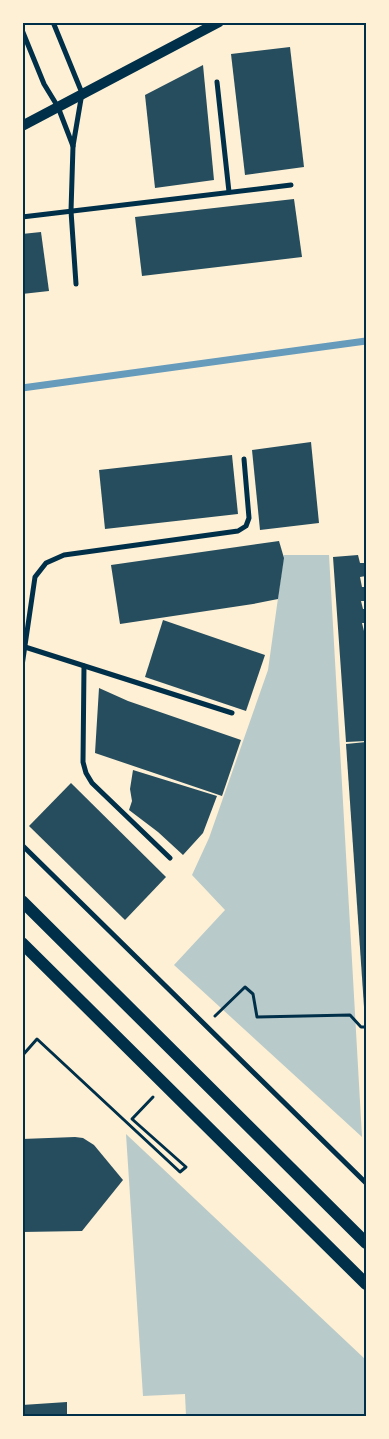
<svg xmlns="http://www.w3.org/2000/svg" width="389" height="1439" viewBox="0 0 389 1439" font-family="'PT Sans',sans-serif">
<rect width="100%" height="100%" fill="#fdf0d5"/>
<g fill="#b9caca">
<path d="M 284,555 L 329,555 L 362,1137 L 174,965 L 225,910 L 192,875 L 209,838 L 268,670 Z"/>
<path d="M 126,1134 L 366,1360 L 366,1416 L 186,1416 L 185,1394 L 143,1396 Z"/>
</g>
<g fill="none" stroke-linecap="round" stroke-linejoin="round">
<path stroke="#669bbc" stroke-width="7" d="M 22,388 L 366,341"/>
</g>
<g fill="#264d5e">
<path d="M 290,47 L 304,167 L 245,175 L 231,54 Z"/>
<path d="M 203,65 L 214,180 L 155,188 L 145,95 Z"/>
<path d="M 294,199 L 302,257 L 142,276 L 135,217 Z"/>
<path d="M 41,232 L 49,291 L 22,294 L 22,234 Z"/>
<path d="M 311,442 L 319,523 L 260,530 L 252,450 Z"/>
<path d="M 232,455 L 238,514 L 105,529 L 99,470 Z"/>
<path d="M 279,541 L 284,558 L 278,599 L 253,604 L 120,624 L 111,565 Z"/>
<path d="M 358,555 L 360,563 L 366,563 L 366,576 L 360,577 L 362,587 L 366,587 L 366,601 L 361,601 L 363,609 L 366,609 L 366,623 L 362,623 L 365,635 L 366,635 L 366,649 L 364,649 L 366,658 L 366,741 L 346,742 L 333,557 Z"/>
<path d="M 163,620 L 265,655 L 246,711 L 145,677 Z"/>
<path d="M 99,688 L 128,701 L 241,740 L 222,796 L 95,753 Z"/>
<path d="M 366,742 L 366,1021 L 365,1021 L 346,744 Z"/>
<path d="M 133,770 L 217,796 L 203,833 L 183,855 L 158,832 L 129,810 L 132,801 L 130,789 Z"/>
<path d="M 71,783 L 166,877 L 125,920 L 29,826 Z"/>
<path d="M 75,1137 L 83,1138 L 94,1145 L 123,1180 L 82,1231 L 22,1232 L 22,1139 Z"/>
<path d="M 67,1402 L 67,1416 L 22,1416 L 22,1405 Z"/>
</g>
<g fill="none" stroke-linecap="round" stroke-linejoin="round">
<g stroke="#003049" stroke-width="3">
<path d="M 215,1016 L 245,987 L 253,994 L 257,1017 L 350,1015 L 361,1027 L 366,1027"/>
<path d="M 22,1056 L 37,1039 L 180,1172 L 186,1167 L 132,1119 L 153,1097"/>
</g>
<g stroke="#003049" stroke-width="5">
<path d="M 53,22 L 82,93 L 73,146 L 71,211 L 76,284"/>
<path d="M 22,30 L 44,84 L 58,107 L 73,146"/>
<path d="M 217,82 L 229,192"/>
<path d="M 22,217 L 291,185"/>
<path d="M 25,647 L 232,713"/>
<path d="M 22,666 L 35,577 L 46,563 L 64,555 L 238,531 L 246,526 L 249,518 L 244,459"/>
<path d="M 84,666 L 83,762 L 86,773 L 92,783 L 170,858"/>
<path d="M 22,845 L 366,1183"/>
</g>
<path stroke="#003049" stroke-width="10" d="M 22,126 L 219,22"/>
<g stroke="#003049" stroke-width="12">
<path d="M 22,901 L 366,1243"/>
<path d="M 22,943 L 366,1284"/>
</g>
</g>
<rect width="389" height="1439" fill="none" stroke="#fdf0d5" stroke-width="48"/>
<rect x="24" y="24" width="341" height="1391" fill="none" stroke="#003049" stroke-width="2"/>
</svg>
